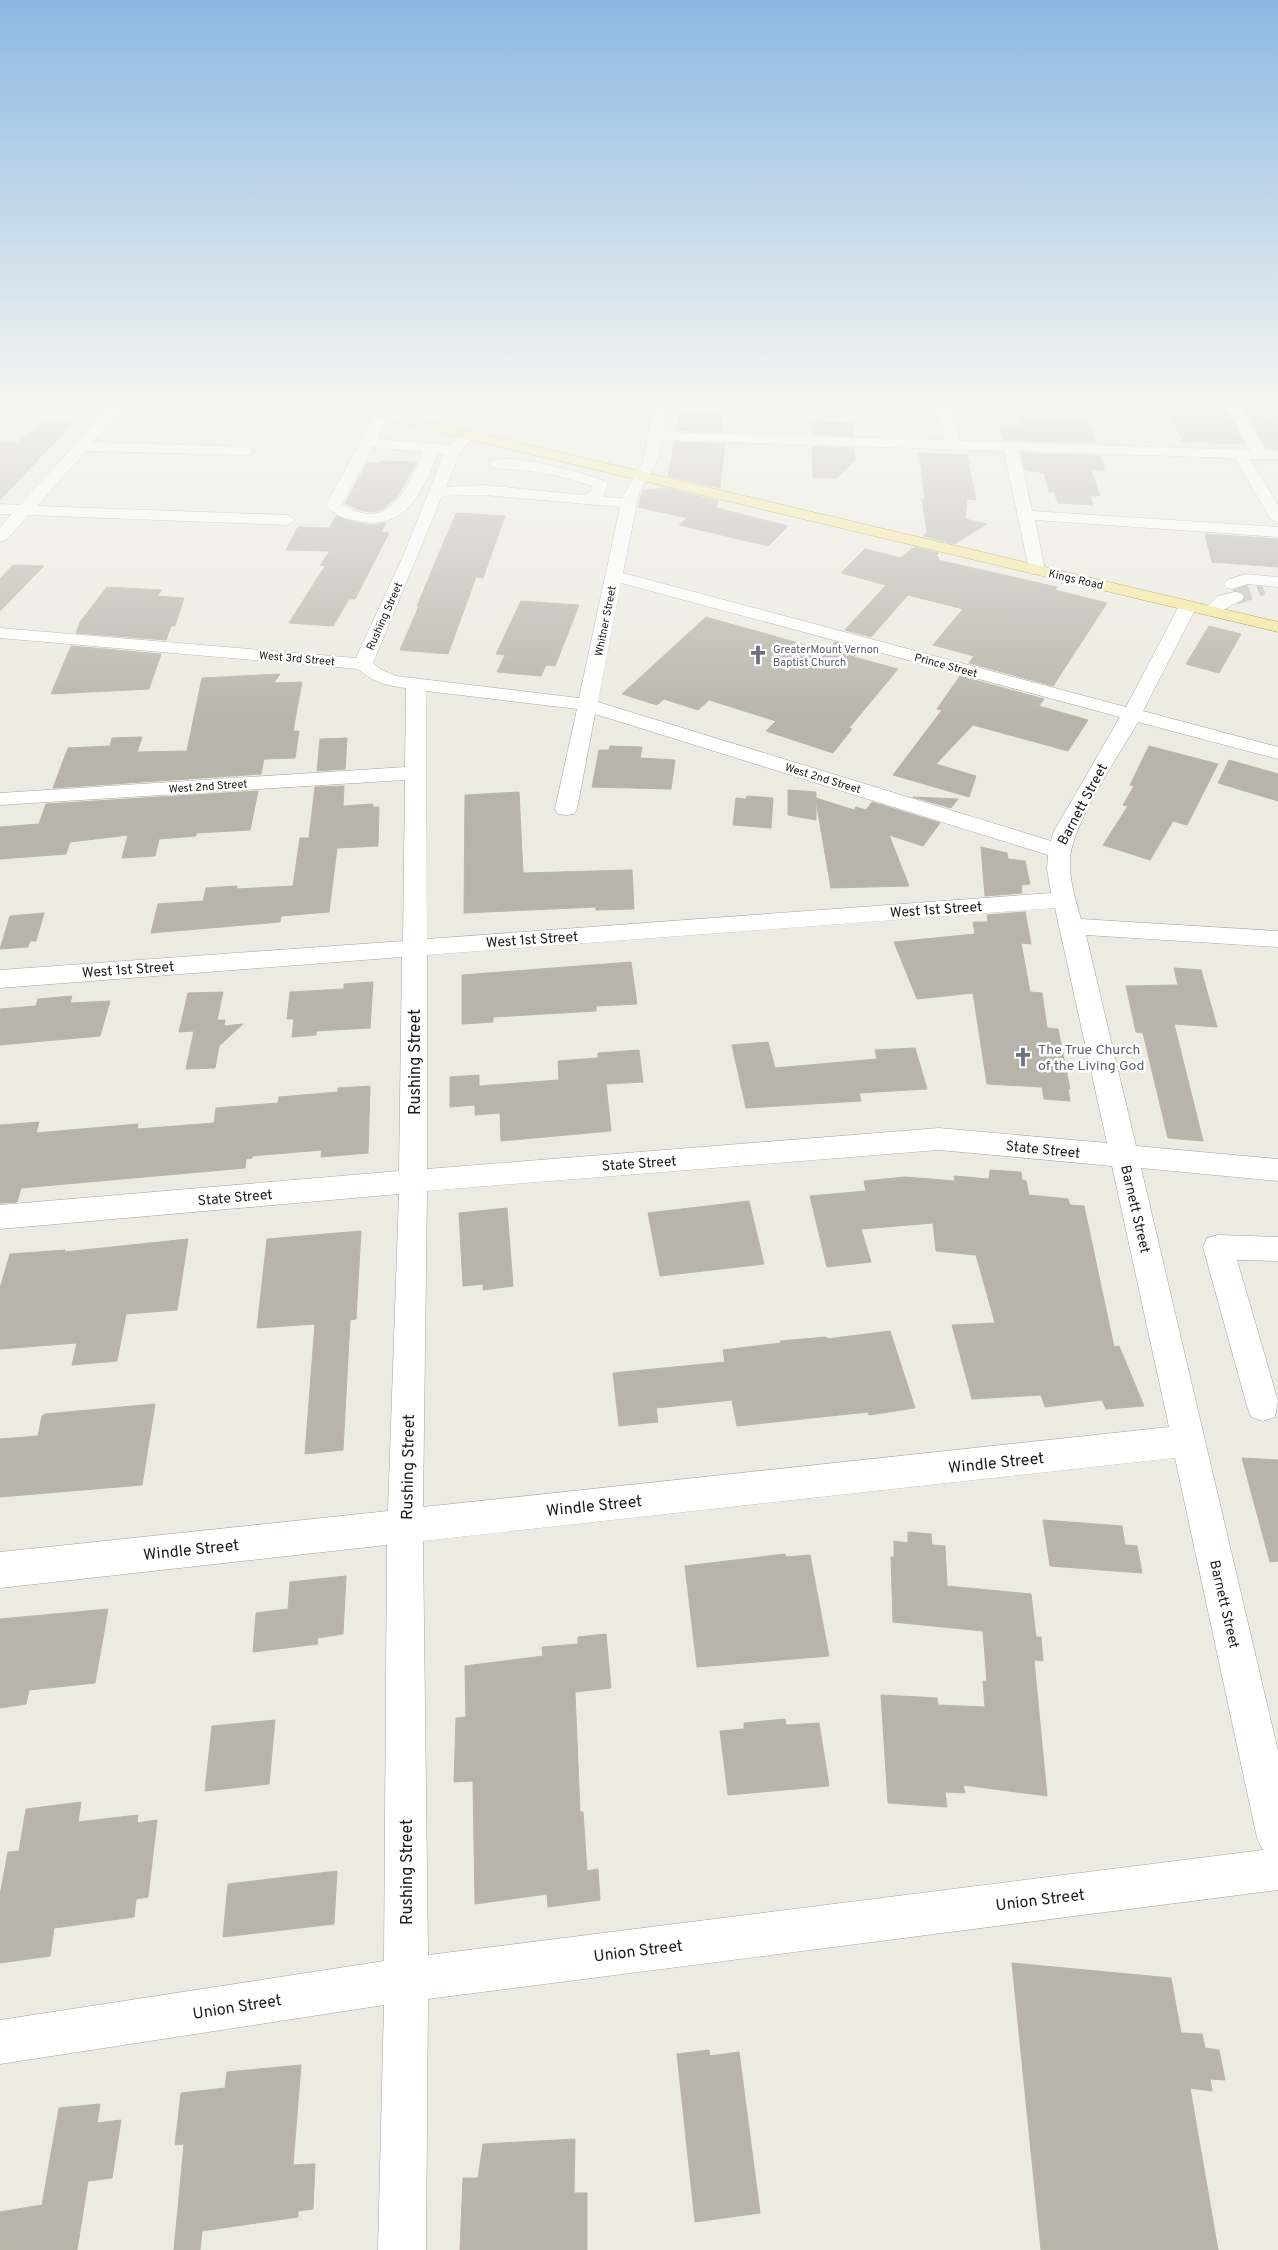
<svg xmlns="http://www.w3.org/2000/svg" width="1278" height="2250" viewBox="0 0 1278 2250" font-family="Overpass,sans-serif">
<rect width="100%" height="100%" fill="#ecebe1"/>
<g fill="#b8b4ab" stroke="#bdb5a4">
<path d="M 1167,407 L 1224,407 L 1245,444 L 1183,442 Z"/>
<path d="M 1242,407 L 1278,407 L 1278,449 L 1266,448 Z"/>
<path d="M 680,413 L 722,415 L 720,432 L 676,430 Z"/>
<path d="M 1019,417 L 1065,418 L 1066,420 L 1088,421 L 1096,443 L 1003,440 L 999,425 L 1021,425 Z"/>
<path d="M 812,422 L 853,423 L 854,436 L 812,434 Z"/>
<path d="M 42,423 L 72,424 L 0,500 L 0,442 L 17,443 Z"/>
<path d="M 674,442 L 725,444 L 720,488 L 668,476 Z"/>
<path d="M 812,447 L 854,448 L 855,460 L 837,478 L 813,477 Z"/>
<path d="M 919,453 L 967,455 L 976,500 L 967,499 L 965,519 L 987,524 L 954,544 L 923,536 L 927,532 L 922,499 L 925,499 Z"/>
<path d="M 1021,453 L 1100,456 L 1105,470 L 1091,469 L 1100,496 L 1090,496 L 1093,505 L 1058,503 L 1054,492 L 1049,492 L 1044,473 L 1025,470 Z"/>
<path d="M 380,461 L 417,462 L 397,497 L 383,509 L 372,512 L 359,510 L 345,503 L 367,463 L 379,463 Z"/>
<path d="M 666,488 L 718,501 L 716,508 L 788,526 L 768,546 L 679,525 L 687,518 L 638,507 L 643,490 Z"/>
<path d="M 456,513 L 505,516 L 483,578 L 476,577 L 448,654 L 400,650 L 419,606 L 417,606 Z"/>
<path d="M 336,516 L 357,523 L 374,525 L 386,523 L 381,532 L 389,533 L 355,599 L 349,599 L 333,626 L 289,623 L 325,566 L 320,565 L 330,551 L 286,550 L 298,527 L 329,528 Z"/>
<path d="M 1205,534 L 1278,539 L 1278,567 L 1212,562 Z"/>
<path d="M 914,547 L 939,553 L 936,555 L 939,558 L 938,560 L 1057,587 L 1055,590 L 1107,603 L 1053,686 L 969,663 L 974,656 L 933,645 L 963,609 L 908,595 L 871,637 L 845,630 L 886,585 L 841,573 L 865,549 L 901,558 Z"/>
<path d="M 13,565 L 44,566 L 0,611 L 0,579 Z"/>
<path d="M 107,587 L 162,590 L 157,596 L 184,598 L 175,626 L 171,626 L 166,640 L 76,633 L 80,622 Z"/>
<path d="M 521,601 L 579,605 L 555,666 L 546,665 L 541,676 L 497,672 L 505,655 L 496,654 Z"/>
<path d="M 706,617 L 827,651 L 835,642 L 861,649 L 854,657 L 898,669 L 849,728 L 852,729 L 833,753 L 766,731 L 776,721 L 709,700 L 698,710 L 664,699 L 657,705 L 622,694 Z"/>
<path d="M 1209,626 L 1241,634 L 1219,673 L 1186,664 Z"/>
<path d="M 71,646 L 161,654 L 149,689 L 51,694 Z"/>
<path d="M 280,674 L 274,683 L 302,682 L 293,731 L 299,731 L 295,758 L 264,759 L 261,774 L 53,788 L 68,748 L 110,746 L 112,738 L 142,737 L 137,752 L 187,751 L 202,678 Z"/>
<path d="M 960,676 L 1044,699 L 1039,706 L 1088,720 L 1068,751 L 973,725 L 936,764 L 976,776 L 969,797 L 893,775 L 942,710 L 937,709 Z"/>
<path d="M 347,738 L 345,769 L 317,771 L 320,739 Z"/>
<path d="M 610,746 L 642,747 L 640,758 L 675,760 L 671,789 L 592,787 L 599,750 L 609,750 Z"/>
<path d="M 1149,746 L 1218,764 L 1187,825 L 1173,821 L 1150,860 L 1103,845 L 1128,806 L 1123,805 L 1134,786 L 1130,785 Z"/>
<path d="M 1229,760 L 1278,774 L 1278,801 L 1218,783 Z"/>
<path d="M 344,786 L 343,806 L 373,804 L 373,807 L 379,807 L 378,846 L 337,848 L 329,912 L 281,916 L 280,922 L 151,933 L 158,904 L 203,901 L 206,888 L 237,886 L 237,889 L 293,886 L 300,838 L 309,838 L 315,787 Z"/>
<path d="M 788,790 L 816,792 L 816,798 L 854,810 L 856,807 L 866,810 L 872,802 L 940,823 L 923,846 L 889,835 L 909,886 L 831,888 L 816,801 L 816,820 L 788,815 Z"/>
<path d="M 258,791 L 250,830 L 196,833 L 196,836 L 159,839 L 155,856 L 122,858 L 128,835 L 70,842 L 66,854 L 0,859 L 0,827 L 39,824 L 46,804 Z"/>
<path d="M 519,792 L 523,873 L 632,870 L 634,909 L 596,910 L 596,907 L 464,913 L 465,795 Z"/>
<path d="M 747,796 L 773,798 L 771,828 L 733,825 L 736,798 L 746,799 Z"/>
<path d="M 913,797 L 958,799 L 951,808 Z"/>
<path d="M 981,847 L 1007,853 L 1008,859 L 1025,861 L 1030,884 L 1021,885 L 1022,893 L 985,896 Z"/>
<path d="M 1025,912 L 1031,944 L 1021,943 L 1030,992 L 1042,993 L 1047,1028 L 1058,1029 L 1070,1089 L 1068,1089 L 1070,1101 L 1044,1099 L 1042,1087 L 987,1084 L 973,993 L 917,999 L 894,942 L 975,934 L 973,922 L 988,922 L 987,915 Z"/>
<path d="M 44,913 L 36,941 L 30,941 L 28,947 L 0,949 L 10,916 Z"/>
<path d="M 631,962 L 637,1004 L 596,1006 L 596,1011 L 493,1017 L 493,1022 L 462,1024 L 462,975 Z"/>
<path d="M 1174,968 L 1201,970 L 1217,1027 L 1174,1024 L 1203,1141 L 1168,1138 L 1143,1033 L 1136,1032 L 1126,986 L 1178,985 Z"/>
<path d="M 373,982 L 370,1028 L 316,1031 L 316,1035 L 292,1037 L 294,1019 L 287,1019 L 290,992 L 344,989 L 344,984 Z"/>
<path d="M 223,992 L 217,1020 L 225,1020 L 224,1026 L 243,1024 L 219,1046 L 215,1068 L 186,1069 L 194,1031 L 179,1032 L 188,993 Z"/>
<path d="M 72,996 L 70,1003 L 110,1001 L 100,1036 L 0,1045 L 0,1009 L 36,1006 L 38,999 Z"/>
<path d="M 768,1042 L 775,1068 L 877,1059 L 875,1050 L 915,1048 L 927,1089 L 859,1093 L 861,1101 L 746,1108 L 732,1045 Z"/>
<path d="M 639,1050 L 643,1082 L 606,1084 L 611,1131 L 501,1141 L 500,1113 L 475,1115 L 475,1105 L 450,1107 L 450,1077 L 479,1075 L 479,1086 L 559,1080 L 558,1061 L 598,1058 L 598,1053 Z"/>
<path d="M 370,1086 L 368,1153 L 321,1157 L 322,1150 L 252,1156 L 252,1158 L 246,1159 L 245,1168 L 21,1188 L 17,1202 L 0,1203 L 0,1125 L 39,1122 L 36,1133 L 138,1124 L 137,1129 L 214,1123 L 216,1108 L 278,1103 L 279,1097 L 338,1092 L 338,1088 Z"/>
<path d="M 990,1170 L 1021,1172 L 1022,1180 L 1026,1181 L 1029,1195 L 1068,1199 L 1070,1205 L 1084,1206 L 1114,1347 L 1119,1346 L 1144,1406 L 1106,1409 L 1102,1400 L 1045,1407 L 1041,1395 L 972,1399 L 952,1325 L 995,1323 L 976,1255 L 936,1251 L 933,1223 L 861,1229 L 871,1262 L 827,1267 L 810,1196 L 866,1191 L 864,1181 L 905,1177 L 955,1181 L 954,1176 L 989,1179 Z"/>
<path d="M 749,1201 L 764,1264 L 660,1276 L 648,1213 Z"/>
<path d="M 507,1208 L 513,1286 L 483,1290 L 483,1284 L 463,1286 L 459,1213 Z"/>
<path d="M 361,1231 L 356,1319 L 350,1320 L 343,1450 L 305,1454 L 315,1324 L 257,1328 L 267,1239 Z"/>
<path d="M 188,1239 L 177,1310 L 126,1314 L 117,1361 L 72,1365 L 77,1343 L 0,1349 L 0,1288 L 10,1254 L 65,1250 L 64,1252 Z"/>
<path d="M 890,1331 L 915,1408 L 869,1415 L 868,1412 L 737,1426 L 732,1400 L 656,1408 L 658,1422 L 619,1426 L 613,1373 L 725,1362 L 723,1350 L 781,1343 L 780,1341 L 826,1337 L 827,1339 Z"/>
<path d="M 155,1404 L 142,1485 L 0,1497 L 0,1439 L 38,1436 L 42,1416 L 45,1414 Z"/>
<path d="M 1242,1458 L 1278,1460 L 1278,1561 L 1270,1562 Z"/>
<path d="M 1043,1520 L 1122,1526 L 1125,1545 L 1137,1546 L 1142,1573 L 1050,1566 Z"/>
<path d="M 908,1532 L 931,1534 L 932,1545 L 945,1546 L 947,1586 L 1031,1594 L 1036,1637 L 1041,1637 L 1043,1661 L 1034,1660 L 1047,1796 L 963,1785 L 965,1793 L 945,1792 L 947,1807 L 888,1803 L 881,1695 L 937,1698 L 938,1705 L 985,1707 L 983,1681 L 987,1682 L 983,1631 L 893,1622 L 891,1557 L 894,1557 L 894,1541 L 908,1543 Z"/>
<path d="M 785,1554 L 786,1557 L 810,1555 L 829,1656 L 697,1667 L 685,1566 Z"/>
<path d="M 346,1576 L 343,1634 L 317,1638 L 318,1644 L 253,1652 L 256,1613 L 288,1609 L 290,1582 Z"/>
<path d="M 108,1609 L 95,1683 L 29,1690 L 26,1704 L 0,1708 L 0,1619 Z"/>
<path d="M 606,1634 L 611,1688 L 575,1692 L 580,1812 L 583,1812 L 587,1871 L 598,1869 L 600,1900 L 548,1907 L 547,1894 L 475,1904 L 473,1781 L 454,1782 L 456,1718 L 466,1717 L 465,1666 L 543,1656 L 542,1647 L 578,1644 L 578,1637 Z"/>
<path d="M 785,1719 L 786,1725 L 819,1723 L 829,1786 L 728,1795 L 720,1731 L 744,1729 L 744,1723 Z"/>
<path d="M 275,1720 L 269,1784 L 205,1791 L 212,1726 Z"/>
<path d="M 81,1802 L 78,1822 L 138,1815 L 137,1823 L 157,1820 L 148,1897 L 136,1899 L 134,1917 L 54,1928 L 50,1956 L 0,1963 L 0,1895 L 8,1852 L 19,1851 L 26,1809 Z"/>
<path d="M 337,1871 L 334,1924 L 223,1937 L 228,1884 Z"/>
<path d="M 1012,1963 L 1171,1978 L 1181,2033 L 1202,2034 L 1205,2048 L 1219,2050 L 1225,2080 L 1210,2079 L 1212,2091 L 1190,2088 L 1218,2250 L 1041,2250 Z"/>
<path d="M 709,2050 L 710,2056 L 739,2052 L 760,2213 L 695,2222 L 677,2054 Z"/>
<path d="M 301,2065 L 293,2165 L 315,2164 L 313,2209 L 298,2211 L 298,2217 L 202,2231 L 200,2250 L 174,2250 L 184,2144 L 175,2145 L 181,2093 L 225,2088 L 227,2072 Z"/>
<path d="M 100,2104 L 97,2123 L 121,2120 L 112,2178 L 88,2181 L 77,2250 L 0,2250 L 0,2212 L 42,2205 L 59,2108 Z"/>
<path d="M 575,2139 L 574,2193 L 587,2193 L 587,2250 L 460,2250 L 463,2178 L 478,2178 L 483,2144 Z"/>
</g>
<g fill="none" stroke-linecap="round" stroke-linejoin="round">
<path stroke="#c2c1b9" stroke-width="16" stroke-dasharray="16 8" stroke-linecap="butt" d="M 1235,597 L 1263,587"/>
<defs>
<g id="minor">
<path d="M 109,407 L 124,407 L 93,442 L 247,447 L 254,451 L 247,455 L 86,451 L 37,506 L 287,515 L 295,520 L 287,525 L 29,515 L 6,540 L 0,542 L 0,527 L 12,514 L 0,514 L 0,504 L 20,505 Z"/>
<path d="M 654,407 L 668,407 L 663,432 L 945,440 L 937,407 L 951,407 L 959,441 L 1250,450 L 1226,407 L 1240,407 L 1265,450 L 1278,451 L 1278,459 L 1250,459 L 1278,505 L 1278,523 L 1270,518 L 1235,458 L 1019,451 L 1032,511 L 1278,527 L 1278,537 L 1035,520 L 1045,570 L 1043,574 L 1031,574 L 1029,570 L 1004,451 L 662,440 L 657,462 L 639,493 L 623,573 L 1126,707 L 1179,606 L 1182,602 L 1194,602 L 1197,606 L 1143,711 L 1278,747 L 1278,759 L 1138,722 C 1119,755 1072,824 1070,859 C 1069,879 1075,899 1081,919 L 1278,931 L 1278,947 L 1086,935 L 1136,1146 L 1278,1159 L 1278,1181 L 1141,1168 L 1278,1751 L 1278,1890 L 428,1999 L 426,2250 L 378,2250 L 384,2005 L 0,2064 L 0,2020 L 384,1961 L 387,1545 L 0,1588 L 0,1552 L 388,1511 L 399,1194 L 0,1229 L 0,1205 L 399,1171 L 402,957 L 0,988 L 0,970 L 403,941 L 405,780 L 0,805 L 0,793 L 405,767 L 406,688 C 388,686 372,682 358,669 L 0,638 L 0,628 L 356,658 L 403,556 L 444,454 L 438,454 C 423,491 406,532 357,521 C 345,519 333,515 326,505 L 377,412 L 382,411 L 389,415 L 377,439 L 449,445 L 460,436 L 470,436 L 472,439 L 460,452 L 446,487 L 484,485 L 585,495 L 591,491 L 592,486 C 568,478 544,472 519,470 C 511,469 495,471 490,464 C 501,448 588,475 605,481 L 608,484 L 603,497 L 622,498 L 643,462 ZM 372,447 L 423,452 C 409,487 388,535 342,504 ZM 484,495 L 620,507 L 579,698 L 396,676 L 380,669 L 373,663 L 442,496 ZM 621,583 L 1120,717 L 1053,833 L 1051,841 L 598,702 ZM 426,691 L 577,709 L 555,809 L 558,814 L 566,815 L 574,814 L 577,809 L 595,714 L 1048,855 L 1047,869 L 1051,893 L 427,939 ZM 1055,908 L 1107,1143 L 939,1128 L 427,1169 L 427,955 ZM 939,1150 L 1112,1166 L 1169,1427 L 423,1507 L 427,1191 ZM 1175,1458 L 1257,1838 L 1263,1850 L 428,1955 L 423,1541 Z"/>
<path d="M 1246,574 L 1278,577 L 1278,587 L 1248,584 L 1233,589 L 1227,588 L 1224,584 L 1227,580 Z"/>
<path d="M 1235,592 L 1241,593 L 1244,597 L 1241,601 C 1227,605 1219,618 1205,615 L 1202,611 L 1218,596 Z"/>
<path d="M 1218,1235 L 1278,1237 L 1278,1261 L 1237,1260 L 1278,1401 L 1275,1417 L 1263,1421 L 1251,1417 L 1247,1406 L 1203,1247 L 1207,1238 Z"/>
</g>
<path id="major" d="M 342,407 L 368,407 L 1278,622 L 1278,632 L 349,411 Z"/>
</defs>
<use href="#minor" stroke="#a2a2a2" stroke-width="1"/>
<use href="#major" stroke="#8b8107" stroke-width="1"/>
<use href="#minor" fill="#fff" fill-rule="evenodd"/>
<use href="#major" fill="#f7e79b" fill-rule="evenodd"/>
</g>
<linearGradient id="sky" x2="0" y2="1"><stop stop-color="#8cb8e2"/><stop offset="0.56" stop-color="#f6f6f2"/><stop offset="1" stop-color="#f6f6f2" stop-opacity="0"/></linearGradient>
<rect width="1278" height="722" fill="url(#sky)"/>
<defs>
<symbol id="church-bare" viewBox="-9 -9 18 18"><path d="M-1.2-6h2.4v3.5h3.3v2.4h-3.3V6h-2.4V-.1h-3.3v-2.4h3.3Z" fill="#6b7280" stroke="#fff" stroke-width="2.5" paint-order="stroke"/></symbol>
</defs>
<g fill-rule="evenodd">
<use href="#church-bare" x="744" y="641" width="28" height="28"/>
<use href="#church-bare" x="1009" y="1043" width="28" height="28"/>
</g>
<g text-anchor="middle" stroke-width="5" stroke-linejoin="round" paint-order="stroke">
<g font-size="11" fill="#1b1b1b" stroke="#fff">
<text transform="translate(1076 579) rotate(13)" y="4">Kings Road</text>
<text transform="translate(384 616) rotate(-66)" y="4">Rushing Street</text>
<text transform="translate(605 621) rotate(-79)" y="4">Whitner Street</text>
<text transform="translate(297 658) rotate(5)" y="4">West 3rd Street</text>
<text transform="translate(946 665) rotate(15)" y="4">Prince Street</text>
<text transform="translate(823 778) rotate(17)" y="4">West 2nd Street</text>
<text transform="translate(208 786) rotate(-4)" y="4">West 2nd Street</text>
</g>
<g font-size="11" fill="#5b616d" stroke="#fff" text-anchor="start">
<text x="773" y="653">GreaterMount Vernon<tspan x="773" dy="13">Baptist Church</tspan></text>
</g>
<g font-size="14" fill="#1b1b1b" stroke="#fff">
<text transform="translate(1082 804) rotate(-62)" y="5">Barnett Street</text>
<text transform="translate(936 909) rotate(-4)" y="5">West 1st Street</text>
<text transform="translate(532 939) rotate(-4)" y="5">West 1st Street</text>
<text transform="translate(128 969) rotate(-4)" y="5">West 1st Street</text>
<text transform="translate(1043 1149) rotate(6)" y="5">State Street</text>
<text transform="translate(639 1163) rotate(-4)" y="5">State Street</text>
<text transform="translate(235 1197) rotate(-5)" y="5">State Street</text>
<text transform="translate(1136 1209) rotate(77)" y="5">Barnett Street</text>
<text transform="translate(1225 1604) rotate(77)" y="5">Barnett Street</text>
</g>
<g font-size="14" fill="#5b616d" stroke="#fff" text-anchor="start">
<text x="1038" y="1054">The True Church<tspan x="1038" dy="16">of the Living God</tspan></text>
</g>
<g font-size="16" fill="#1b1b1b" stroke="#fff">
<text transform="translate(414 1062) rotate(-90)" y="6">Rushing Street</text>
<text transform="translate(996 1462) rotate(-6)" y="6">Windle Street</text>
<text transform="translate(407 1467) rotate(-89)" y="6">Rushing Street</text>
<text transform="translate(594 1505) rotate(-6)" y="6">Windle Street</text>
<text transform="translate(191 1549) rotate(-6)" y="6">Windle Street</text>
<text transform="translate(406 1872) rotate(-90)" y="6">Rushing Street</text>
<text transform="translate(1040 1899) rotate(-7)" y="6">Union Street</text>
<text transform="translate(638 1950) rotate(-7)" y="6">Union Street</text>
<text transform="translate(237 2006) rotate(-9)" y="6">Union Street</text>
</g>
</g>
</svg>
